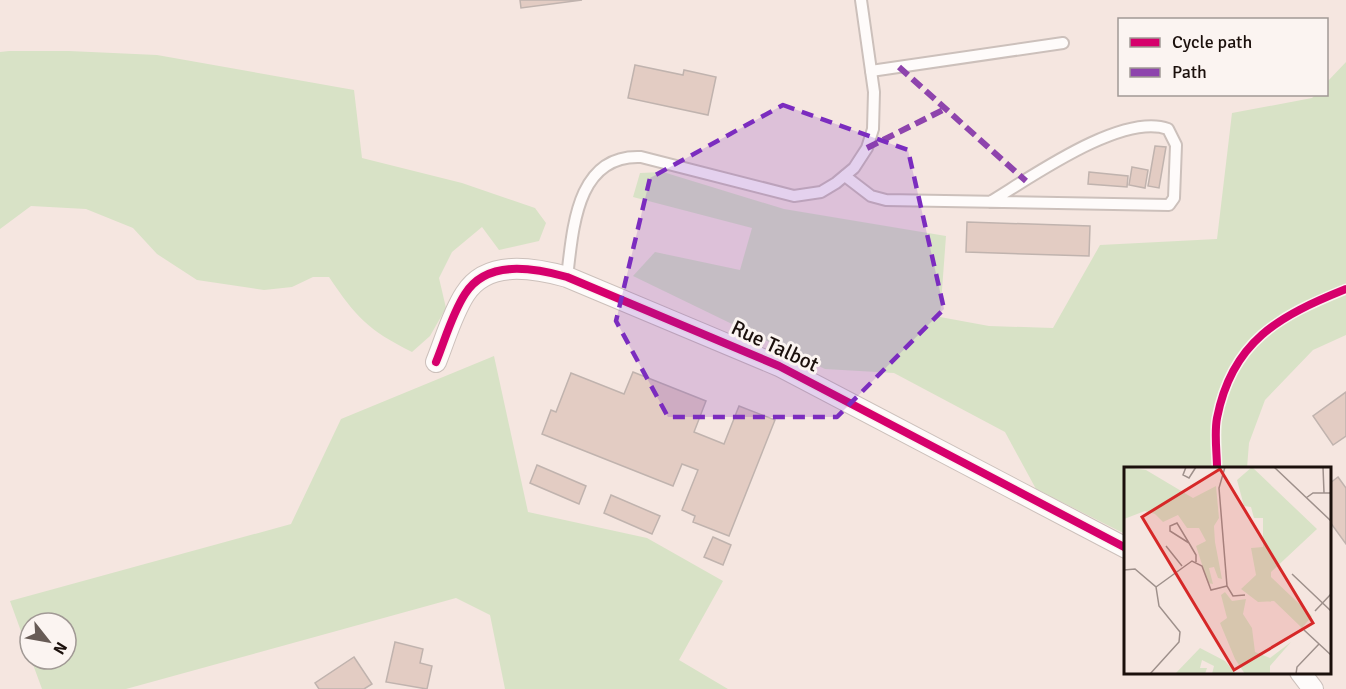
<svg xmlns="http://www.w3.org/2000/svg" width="1346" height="689" viewBox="0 0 1346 689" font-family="Signika,sans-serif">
<rect width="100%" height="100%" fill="#f5e6e0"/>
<g fill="#d8e2c6">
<path d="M 9,51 L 69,51 L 157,55 L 354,90 L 362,158 L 462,183 L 535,208 L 546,223 L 539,241 L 499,250 L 482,227 L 452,252 L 439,278 L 446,308 L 430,336 L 412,352 C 368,330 356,317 329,277 L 313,277 L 292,287 L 264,290 L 197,280 L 157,254 L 133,228 L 86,209 L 31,206 L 0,229 L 0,52 Z"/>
<path d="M 1346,62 L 1346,335 L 1313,350 L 1265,400 L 1249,443 L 1247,468 L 1126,468 L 1125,534 L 1036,489 L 1005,432 L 894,373 L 825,369 L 633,276 L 655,252 L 740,270 L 752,228 L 633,197 L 640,173 L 663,172 L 784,209 L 946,236 L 940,317 L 989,326 L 1053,328 L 1100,245 L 1217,239 L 1232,113 L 1312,98 L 1315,95 L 1326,94 L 1327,82 Z"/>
<path d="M 494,356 L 528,512 L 647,538 L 723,581 L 679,660 L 728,689 L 505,689 L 490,615 L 456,598 L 126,689 L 42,689 L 31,659 L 66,659 L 66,623 L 30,623 L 30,656 L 10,601 L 291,524 L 341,419 Z"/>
</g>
<g fill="#e3ccc3" stroke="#c0b3ae" stroke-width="1.5">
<path d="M 520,0 L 582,0 L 521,8 Z"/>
<path d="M 635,65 L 683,75 L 684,70 L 716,77 L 708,115 L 628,98 Z"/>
<path d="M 1155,146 L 1166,147 L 1159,188 L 1148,186 Z"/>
<path d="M 1132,167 L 1148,170 L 1145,188 L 1129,185 Z"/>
<path d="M 1089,172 L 1128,176 L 1127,187 L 1088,184 Z"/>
<path d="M 967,222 L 1090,226 L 1089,256 L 966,252 Z"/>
<path d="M 633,372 L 706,401 L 694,432 L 724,444 L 739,406 L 775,420 L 729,536 L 693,522 L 695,516 L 682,510 L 698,470 L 682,464 L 673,486 L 542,434 L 551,410 L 556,412 L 571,373 L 624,394 Z"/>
<path d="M 1346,392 L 1346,436 L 1333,445 L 1313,416 Z"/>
<path d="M 537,465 L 586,486 L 579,504 L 530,483 Z"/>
<path d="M 1338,477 L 1346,488 L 1346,544 L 1330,522 L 1330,483 Z"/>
<path d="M 611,495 L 660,516 L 652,534 L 604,513 Z"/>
<path d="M 713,537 L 731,545 L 723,565 L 704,557 Z"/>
<path d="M 395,642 L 423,649 L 420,663 L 432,666 L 427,689 L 386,682 Z"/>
<path d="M 354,657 L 372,684 L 364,689 L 319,689 L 315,683 Z"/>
</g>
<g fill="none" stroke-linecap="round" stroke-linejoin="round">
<defs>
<g id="service">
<path d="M 871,71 L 1063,43"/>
<path d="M 845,176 L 871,196 L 886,200 L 1169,205 L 1174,198 L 1176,145 L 1168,129 C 1122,112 1030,178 990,202"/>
<path d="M 567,277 C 573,229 576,154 641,157 L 794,196 L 821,192 L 836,183 L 854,168 L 867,148 L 873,129 L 874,92 L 861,0"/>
</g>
<g id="minor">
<path d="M 436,362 C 445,340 452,314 465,294 C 487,259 534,268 567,277 L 779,366 L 1126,548"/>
<path d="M 1300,672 L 1313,689"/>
</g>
</defs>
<use href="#service" stroke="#ccc0bb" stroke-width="14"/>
<use href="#minor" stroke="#ccc0bb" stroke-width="22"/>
<use href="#service" stroke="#fefbfa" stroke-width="10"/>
<use href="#minor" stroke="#fefbfa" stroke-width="20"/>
<g stroke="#8e44ad" stroke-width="6" stroke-dasharray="12 6" stroke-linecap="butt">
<path d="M 899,67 L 1026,181"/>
<path d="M 867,148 L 945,109"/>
</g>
<defs>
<g id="cycleway">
<path d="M 436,362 C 445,340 452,314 465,294 C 487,259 534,268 567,277 L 779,366 L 1126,548"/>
<path d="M 1217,468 C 1217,453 1214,434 1217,418 C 1232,341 1279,316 1346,289"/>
</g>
</defs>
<use href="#cycleway" stroke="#fbf4f1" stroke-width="11"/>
<use href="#cycleway" stroke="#d6006c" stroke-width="8"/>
</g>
<path fill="#7b2cbf" fill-opacity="0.2" stroke="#7b2cbf" stroke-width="4.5" stroke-dasharray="12 8" stroke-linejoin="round" d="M 783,105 L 908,150 L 944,309 L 837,417 L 668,417 L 616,321 L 650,178 Z"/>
<g text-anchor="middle" stroke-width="6" stroke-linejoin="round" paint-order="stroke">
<g font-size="21" fill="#1b100c" stroke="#fbf4f1">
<text transform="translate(775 346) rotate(25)" y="7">Rue Talbot</text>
</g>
</g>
<g transform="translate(1124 467)">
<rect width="207" height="207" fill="#f5e6e0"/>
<path d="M 0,0 L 22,3 L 69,31 L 92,19 L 95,51 L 90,59 L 91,75 L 98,112 L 94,111 L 90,100 L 85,101 L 89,117 L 84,116 L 72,79 L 82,74 L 75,61 L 63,61 L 54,48 L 39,55 L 31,47 L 21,44 L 0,52 ZM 128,0 L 193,62 L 147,105 L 147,110 L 188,149 L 178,161 L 150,134 L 134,135 L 117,122 L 132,108 L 127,81 L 139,80 L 139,51 L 130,51 L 127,40 L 120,39 L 113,13 ZM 101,125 L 108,134 L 122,132 L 119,147 L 128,161 L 131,185 L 146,191 L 167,175 L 146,199 L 146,207 L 121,207 L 111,192 L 96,156 L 103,151 L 97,128 ZM 76,181 L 101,194 L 112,207 L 88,207 L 90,199 L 78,193 L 76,201 L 83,201 L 81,207 L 51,207 Z" fill="#d8e2c6"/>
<path fill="none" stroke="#9e908b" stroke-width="1.5" d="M 62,0 L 59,8 L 65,11 L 72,0M 101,0 L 95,21 L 103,119 L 109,129 L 121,128M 150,0 L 207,54M 199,0 L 200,26M 182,31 L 189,26 L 207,26M 65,76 L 46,64 L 46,59 L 53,56 L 65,76 L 72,88 L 72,95M 42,79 L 58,99M 0,103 L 11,102 L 32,120 L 35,139 L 56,165 L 55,175 L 26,207M 168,107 L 207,144M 32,120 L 68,94 L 78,99 L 87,123 L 103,119M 191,144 L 207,127M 180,163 L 207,188M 172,207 L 173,200 L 195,177"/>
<path fill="#d62828" fill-opacity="0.15" stroke="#d62828" stroke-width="3" d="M 96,2 L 189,156 L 110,203 L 18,50 Z"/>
<rect width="207" height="207" fill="none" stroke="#1b100c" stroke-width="3"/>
</g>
<rect x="1118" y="18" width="210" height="78" fill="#fbf4f1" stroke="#a19995" stroke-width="1.5"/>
<rect x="1130" y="38" width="30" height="9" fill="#d6006c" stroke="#a19995" stroke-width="1.5"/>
<text x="1172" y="48" font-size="18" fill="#1b100c">Cycle path</text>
<rect x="1130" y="68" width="30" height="9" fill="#8e44ad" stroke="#a19995" stroke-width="1.5"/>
<text x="1172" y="78" font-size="18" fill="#1b100c">Path</text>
<g transform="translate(48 641) rotate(121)"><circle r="28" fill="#fbf4f1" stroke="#a19995" stroke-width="1.5"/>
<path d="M0-4.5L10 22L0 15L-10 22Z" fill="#675b56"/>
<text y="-9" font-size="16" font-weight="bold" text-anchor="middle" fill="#1b100c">N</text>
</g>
</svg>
